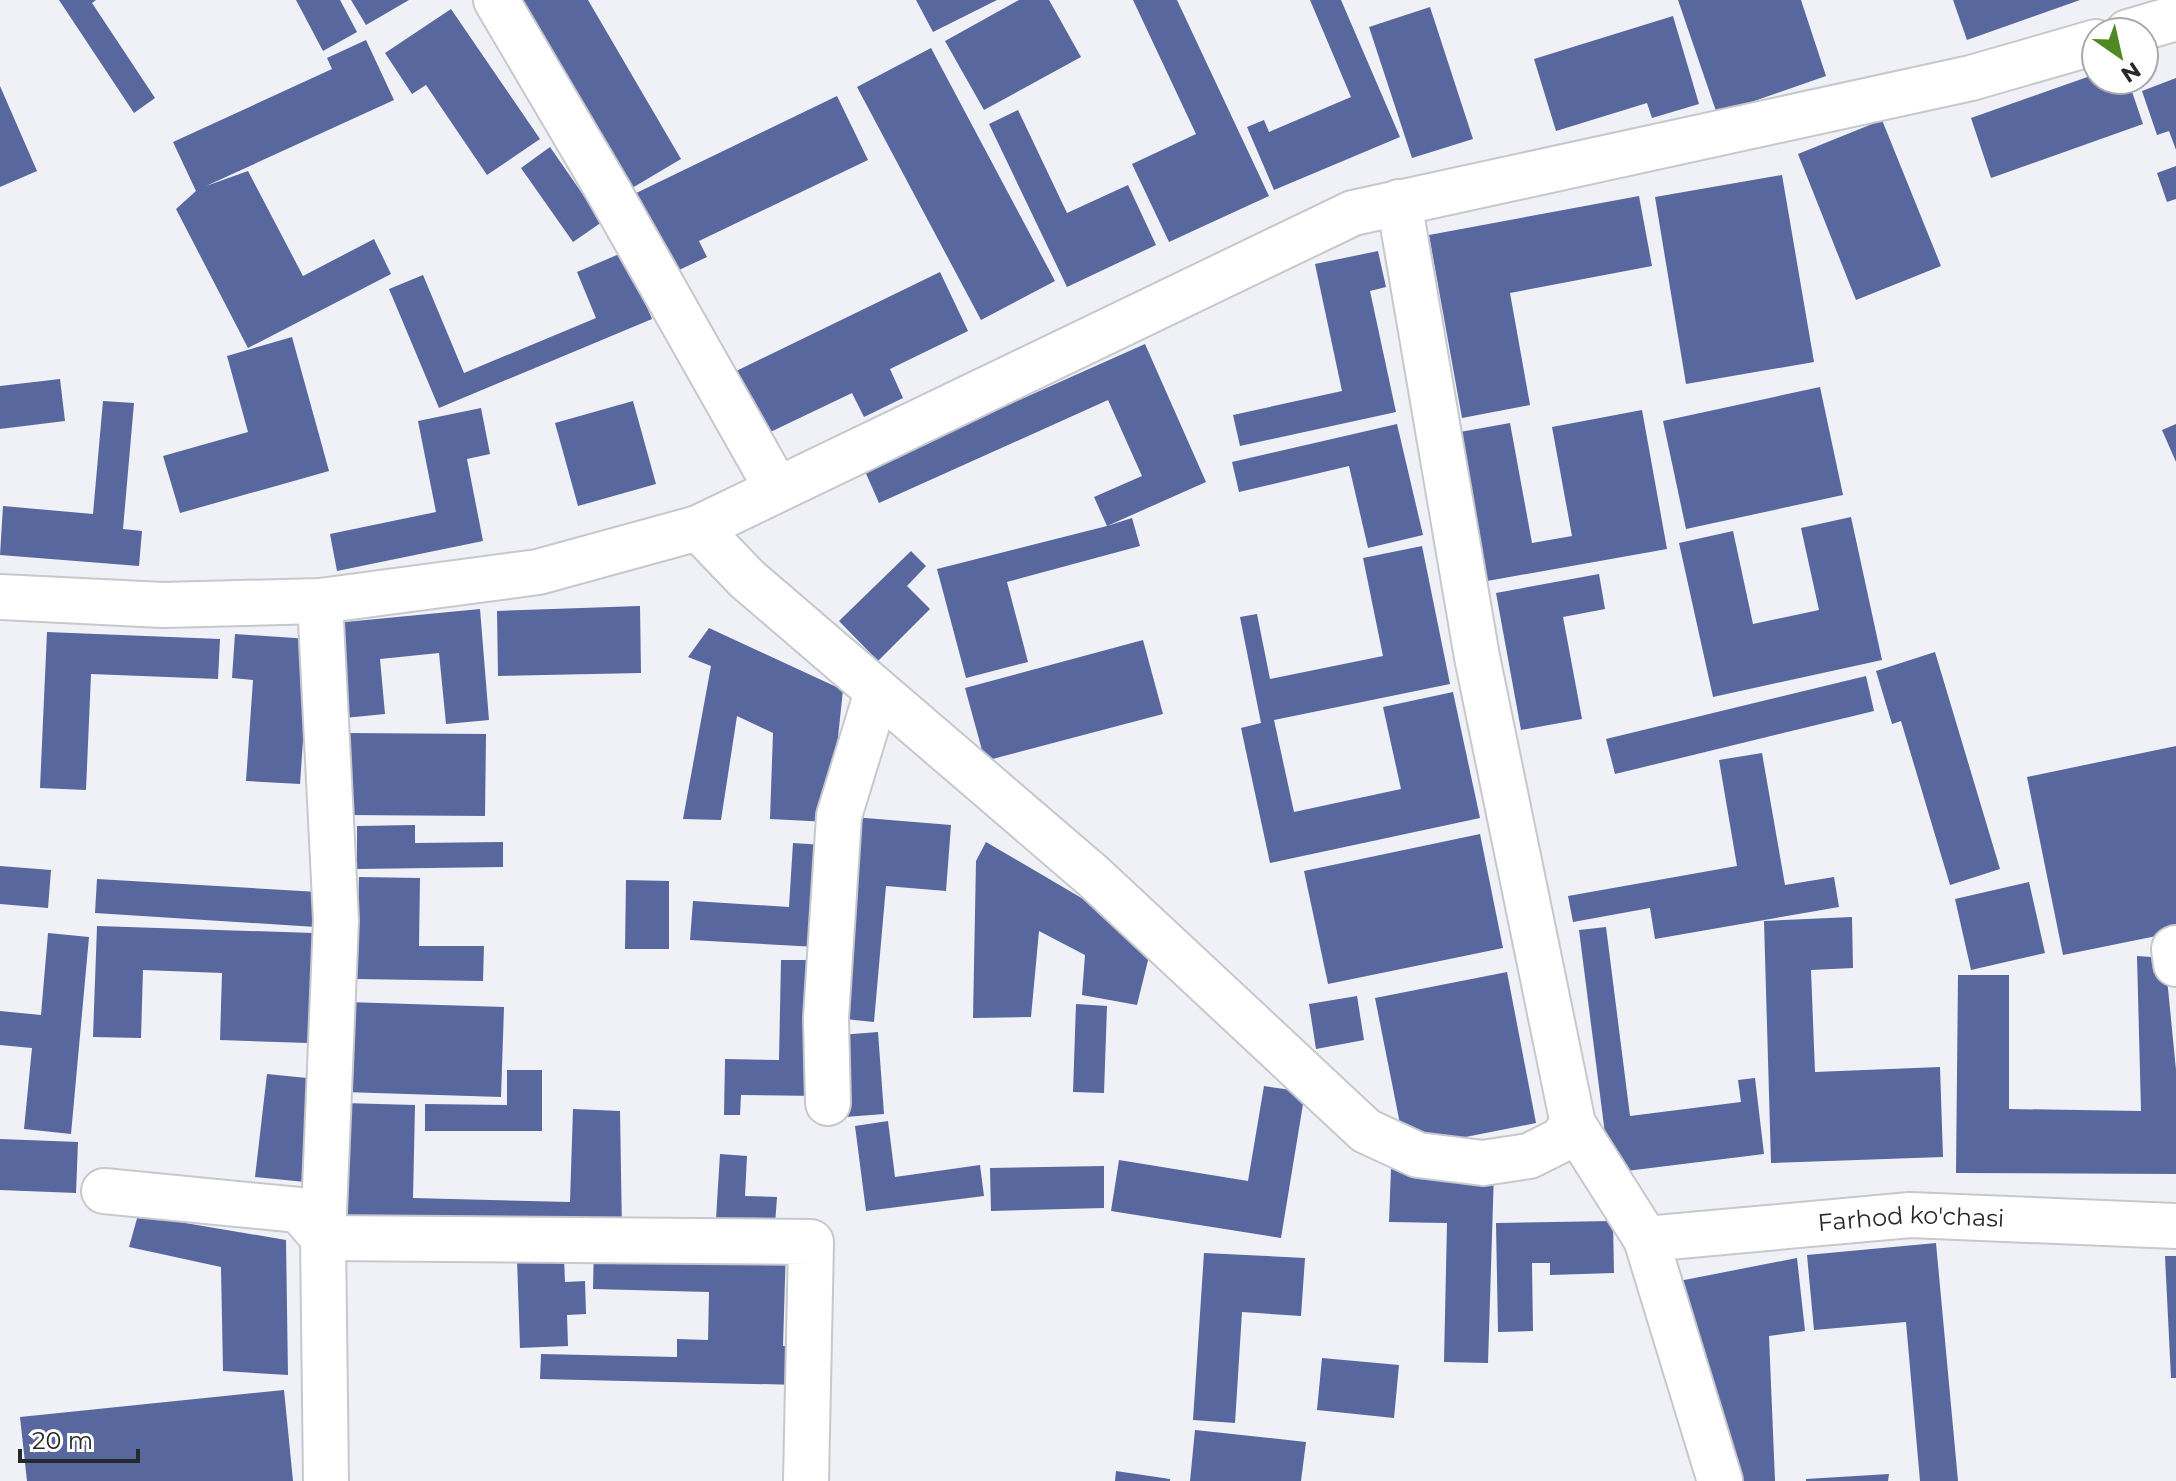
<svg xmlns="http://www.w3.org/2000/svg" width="2176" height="1481" viewBox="0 0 2176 1481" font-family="Montserrat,sans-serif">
<rect width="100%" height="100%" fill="#eff1f6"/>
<g fill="#58679e">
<path d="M 59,0 L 96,0 L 92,3 L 155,98 L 134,113 Z"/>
<path d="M 296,0 L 340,0 L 357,32 L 323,51 Z"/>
<path d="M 351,0 L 409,0 L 366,25 Z"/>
<path d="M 515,0 L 588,0 L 681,159 L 627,191 Z"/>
<path d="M 916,0 L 997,0 L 933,32 Z"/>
<path d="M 1019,0 L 1049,0 L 1081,57 L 984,110 L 945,41 Z"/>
<path d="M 1133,0 L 1177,0 L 1269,196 L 1169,242 L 1132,164 L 1196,134 Z"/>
<path d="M 1310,0 L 1341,0 L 1400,137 L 1274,190 L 1247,127 L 1264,120 L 1269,132 L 1351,97 Z"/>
<path d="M 1678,0 L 1801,0 L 1826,76 L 1717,114 Z"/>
<path d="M 1953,0 L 2080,0 L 1967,40 Z"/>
<path d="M 1430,7 L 1473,139 L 1412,158 L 1369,27 Z"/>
<path d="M 451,9 L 540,139 L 487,175 L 426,85 L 412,94 L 385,53 Z"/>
<path d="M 1673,16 L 1699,104 L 1652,118 L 1647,103 L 1556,131 L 1534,59 Z"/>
<path d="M 366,40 L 394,100 L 206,186 L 248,171 L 303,276 L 374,239 L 391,274 L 248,348 L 176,209 L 196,191 L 173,142 L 332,69 L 327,58 Z"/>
<path d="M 931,48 L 1055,281 L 981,320 L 857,87 Z"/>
<path d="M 2096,74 L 2096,80 L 2128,80 L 2143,124 L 1991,178 L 1971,118 Z"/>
<path d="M 2176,78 L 2176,150 L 2169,131 L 2157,135 L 2142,91 Z"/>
<path d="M 0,86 L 37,171 L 0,187 Z"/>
<path d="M 837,96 L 868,160 L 699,241 L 707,257 L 666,276 L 628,197 Z"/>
<path d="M 1018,110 L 1067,213 L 1128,185 L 1156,245 L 1067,287 L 989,124 Z"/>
<path d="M 1882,120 L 1941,266 L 1856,300 L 1798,154 Z"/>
<path d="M 550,147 L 602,222 L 573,242 L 521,168 Z"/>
<path d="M 2176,166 L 2176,199 L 2167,202 L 2157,173 Z"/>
<path d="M 1782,175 L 1814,362 L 1686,384 L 1655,197 Z"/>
<path d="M 1639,196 L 1652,266 L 1510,293 L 1530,405 L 1462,418 L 1429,235 Z"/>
<path d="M 1378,251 L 1386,287 L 1370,291 L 1396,412 L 1240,446 L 1233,415 L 1342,391 L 1315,264 Z"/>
<path d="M 624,252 L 652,319 L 439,408 L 389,289 L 423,275 L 464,373 L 596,318 L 577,272 Z"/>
<path d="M 940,272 L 968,331 L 890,369 L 903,398 L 864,417 L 852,393 L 760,437 L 730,374 Z"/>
<path d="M 292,337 L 329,471 L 180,513 L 163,456 L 248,432 L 227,356 Z"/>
<path d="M 1145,344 L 1206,482 L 1107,526 L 1132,518 L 1140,546 L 1007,582 L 1028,662 L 966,678 L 937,569 L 1107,526 L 1094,497 L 1142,476 L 1108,400 L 879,503 L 864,469 Z"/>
<path d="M 60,379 L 65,421 L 0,429 L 0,386 Z"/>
<path d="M 1820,387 L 1843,495 L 1686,529 L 1663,421 Z"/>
<path d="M 103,401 L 134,403 L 123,529 L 142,531 L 139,566 L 0,555 L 3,506 L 93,514 Z"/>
<path d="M 633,401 L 656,484 L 578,506 L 555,423 Z"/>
<path d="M 481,408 L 490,454 L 467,459 L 483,541 L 337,571 L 330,534 L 436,512 L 418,421 Z"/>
<path d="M 1642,410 L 1667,549 L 1487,581 L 1480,537 L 1465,540 L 1460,432 L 1510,423 L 1532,543 L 1572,536 L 1552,427 Z"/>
<path d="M 1397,424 L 1423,535 L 1368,548 L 1349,466 L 1239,492 L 1232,462 Z"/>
<path d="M 2176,424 L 2176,462 L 2162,430 Z"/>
<path d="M 1851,517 L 1882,660 L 1713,697 L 1679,543 L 1733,531 L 1753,624 L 1819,610 L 1801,528 Z"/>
<path d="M 1422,546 L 1450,684 L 1274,720 L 1294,812 L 1401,789 L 1383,707 L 1453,692 L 1480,818 L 1270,863 L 1241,728 L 1261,723 L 1240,617 L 1257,614 L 1270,679 L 1383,656 L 1363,558 Z"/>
<path d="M 911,551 L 926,566 L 907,586 L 930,609 L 878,661 L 839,621 Z"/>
<path d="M 1599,574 L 1605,609 L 1563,617 L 1582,719 L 1521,730 L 1496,593 Z"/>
<path d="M 640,606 L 641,673 L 498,676 L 497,611 Z"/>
<path d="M 480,609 L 489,720 L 446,724 L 439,653 L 380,659 L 385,714 L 344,718 L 335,623 Z"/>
<path d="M 709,628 L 843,690 L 829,822 L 770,819 L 773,733 L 737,716 L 721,820 L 683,819 L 711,666 L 688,657 Z"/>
<path d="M 47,632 L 220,639 L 218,679 L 91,674 L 86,790 L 40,788 Z"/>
<path d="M 235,634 L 310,639 L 300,784 L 246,781 L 253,680 L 232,678 Z"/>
<path d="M 1143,640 L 1163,714 L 985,761 L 965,688 Z"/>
<path d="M 1935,652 L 2000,869 L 1950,885 L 1901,721 L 1892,724 L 1876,671 Z"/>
<path d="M 1866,676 L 1874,711 L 1615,774 L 1606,739 Z"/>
<path d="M 347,733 L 486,734 L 485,816 L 346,815 Z"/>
<path d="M 2176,746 L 2176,932 L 2063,955 L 2027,777 Z"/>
<path d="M 1762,753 L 1785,885 L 1834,877 L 1839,907 L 1655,939 L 1650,908 L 1573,922 L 1568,896 L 1737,866 L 1719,760 Z"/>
<path d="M 853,817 L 951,825 L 946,891 L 886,886 L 874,1022 L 835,1018 Z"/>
<path d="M 415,825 L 415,843 L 503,842 L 503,867 L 357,869 L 357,826 Z"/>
<path d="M 1480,834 L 1503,948 L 1328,984 L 1304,871 Z"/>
<path d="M 986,842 L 1153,940 L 1137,1005 L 1082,995 L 1085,955 L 1039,931 L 1031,1017 L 973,1018 L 976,861 Z"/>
<path d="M 793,843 L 823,845 L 817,947 L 690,940 L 693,901 L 789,907 Z"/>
<path d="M 0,866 L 51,870 L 48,908 L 0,904 Z"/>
<path d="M 359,877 L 420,878 L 419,946 L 484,946 L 483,981 L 356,979 Z"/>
<path d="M 97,879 L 318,892 L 316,927 L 95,913 Z"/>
<path d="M 626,880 L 669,881 L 669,949 L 625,949 Z"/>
<path d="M 2029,882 L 2045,953 L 1971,970 L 1955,899 Z"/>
<path d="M 1852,917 L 1853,968 L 1811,970 L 1815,1072 L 1940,1067 L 1943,1157 L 1771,1163 L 1764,921 Z"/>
<path d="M 97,926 L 313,933 L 308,1043 L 220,1040 L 222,973 L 143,970 L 141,1038 L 93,1037 Z"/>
<path d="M 1606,927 L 1630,1116 L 1741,1102 L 1738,1080 L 1755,1078 L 1764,1154 L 1610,1173 L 1579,930 Z"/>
<path d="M 48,933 L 89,937 L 71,1134 L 24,1129 L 32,1048 L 0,1045 L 0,1011 L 41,1015 Z"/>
<path d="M 2137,956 L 2165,958 L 2176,1070 L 2176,1174 L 1956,1173 L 1958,975 L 2009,975 L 2009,1109 L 2141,1111 Z"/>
<path d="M 781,960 L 823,960 L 820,1096 L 741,1095 L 740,1115 L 724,1115 L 725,1059 L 779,1060 Z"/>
<path d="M 1507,972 L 1536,1123 L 1405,1149 L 1375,998 Z"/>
<path d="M 1357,996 L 1364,1040 L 1316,1049 L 1309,1004 Z"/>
<path d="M 347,1002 L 504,1007 L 501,1097 L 344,1092 Z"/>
<path d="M 1076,1004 L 1107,1006 L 1104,1093 L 1073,1092 Z"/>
<path d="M 878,1032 L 884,1114 L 845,1117 L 840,1035 Z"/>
<path d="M 507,1070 L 542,1070 L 542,1131 L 425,1131 L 425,1104 L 507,1105 Z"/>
<path d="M 267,1074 L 317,1079 L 305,1182 L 255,1177 Z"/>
<path d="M 1264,1086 L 1305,1092 L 1281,1238 L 1111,1211 L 1119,1160 L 1248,1181 Z"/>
<path d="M 343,1103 L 415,1105 L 413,1198 L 570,1202 L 573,1109 L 620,1111 L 622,1232 L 341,1227 Z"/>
<path d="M 888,1121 L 895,1177 L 980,1165 L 984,1196 L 866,1211 L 855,1126 Z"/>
<path d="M 0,1139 L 78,1142 L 76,1193 L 0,1190 Z"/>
<path d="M 720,1154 L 747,1156 L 745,1196 L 777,1197 L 774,1238 L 715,1235 Z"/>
<path d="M 1104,1166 L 1104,1208 L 991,1211 L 990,1168 Z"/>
<path d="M 1391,1169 L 1494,1172 L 1488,1363 L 1444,1362 L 1447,1223 L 1389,1222 Z"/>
<path d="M 138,1215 L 286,1240 L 288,1375 L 223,1371 L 221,1267 L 129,1247 Z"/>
<path d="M 1613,1221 L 1614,1273 L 1550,1275 L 1550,1263 L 1532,1263 L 1533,1331 L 1498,1332 L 1496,1223 Z"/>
<path d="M 594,1242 L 786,1246 L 783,1346 L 802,1346 L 801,1385 L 540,1379 L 541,1354 L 677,1357 L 677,1339 L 708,1340 L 709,1292 L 593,1289 Z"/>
<path d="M 1936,1243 L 1958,1481 L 1920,1481 L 1906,1322 L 1814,1330 L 1807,1255 Z"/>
<path d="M 1204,1253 L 1305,1258 L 1301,1316 L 1242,1312 L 1235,1423 L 1193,1420 Z"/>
<path d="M 564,1256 L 565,1282 L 585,1281 L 586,1314 L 567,1315 L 568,1346 L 520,1348 L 517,1258 Z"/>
<path d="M 2165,1256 L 2176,1256 L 2176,1378 L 2171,1378 Z"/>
<path d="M 1797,1258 L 1805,1331 L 1769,1336 L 1775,1481 L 1728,1481 L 1679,1281 Z"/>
<path d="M 1322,1358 L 1399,1365 L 1394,1418 L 1317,1410 Z"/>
<path d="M 284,1390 L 293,1481 L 27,1481 L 20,1417 Z"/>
<path d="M 1195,1430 L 1306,1442 L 1301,1481 L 1190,1481 Z"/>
<path d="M 1116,1471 L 1170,1479 L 1170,1481 L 1115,1481 Z"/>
<path d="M 1889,1474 L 1888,1481 L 1806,1481 L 1806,1479 Z"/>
</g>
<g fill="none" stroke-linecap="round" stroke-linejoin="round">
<defs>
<g id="minor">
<path d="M 496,0 L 609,192 L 777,489"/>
<path d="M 2128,32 L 2176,18"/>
<path d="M 1399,202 L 1477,657 L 1573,1124 L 1646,1239 L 1720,1481"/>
<path d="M 698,528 L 747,579 L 1093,876 L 1366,1131 L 1418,1155 L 1483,1163 L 1529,1156 L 1561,1140 L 1573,1124"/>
<path d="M 0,597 L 163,605 L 320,601 L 538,572 L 698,528 L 1353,213 L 1971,78 L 2096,42"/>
<path d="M 320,601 L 336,920 L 323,1238 L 326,1481"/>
<path d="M 2176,948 L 2174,949 L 2176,964"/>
<path d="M 828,1103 L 826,1018 L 839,816 L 877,692"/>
<path d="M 104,1191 L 299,1210 L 323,1238 L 811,1242 L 806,1481"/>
<path id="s1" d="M 1646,1239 L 1910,1215 L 2176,1226"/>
</g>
</defs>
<use href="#minor" stroke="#c7c8cd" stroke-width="48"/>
<use href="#minor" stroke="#fff" stroke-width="44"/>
</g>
<g text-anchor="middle" stroke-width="8" stroke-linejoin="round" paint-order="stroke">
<g font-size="24" fill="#27282a" stroke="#fff">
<text dy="8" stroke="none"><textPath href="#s1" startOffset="266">Farhod ko'chasi</textPath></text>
</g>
</g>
<g transform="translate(2120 56) rotate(146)"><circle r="38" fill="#ffffff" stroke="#a9a9aa" stroke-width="2"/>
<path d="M0-6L14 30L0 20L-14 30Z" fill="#508823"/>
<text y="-12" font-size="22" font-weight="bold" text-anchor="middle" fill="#27282a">N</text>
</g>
<path d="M20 1449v12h118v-12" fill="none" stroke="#27282a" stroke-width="4"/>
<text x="32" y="1449" font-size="24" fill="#27282a" stroke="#ffffff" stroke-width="6" paint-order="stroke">20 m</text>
</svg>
